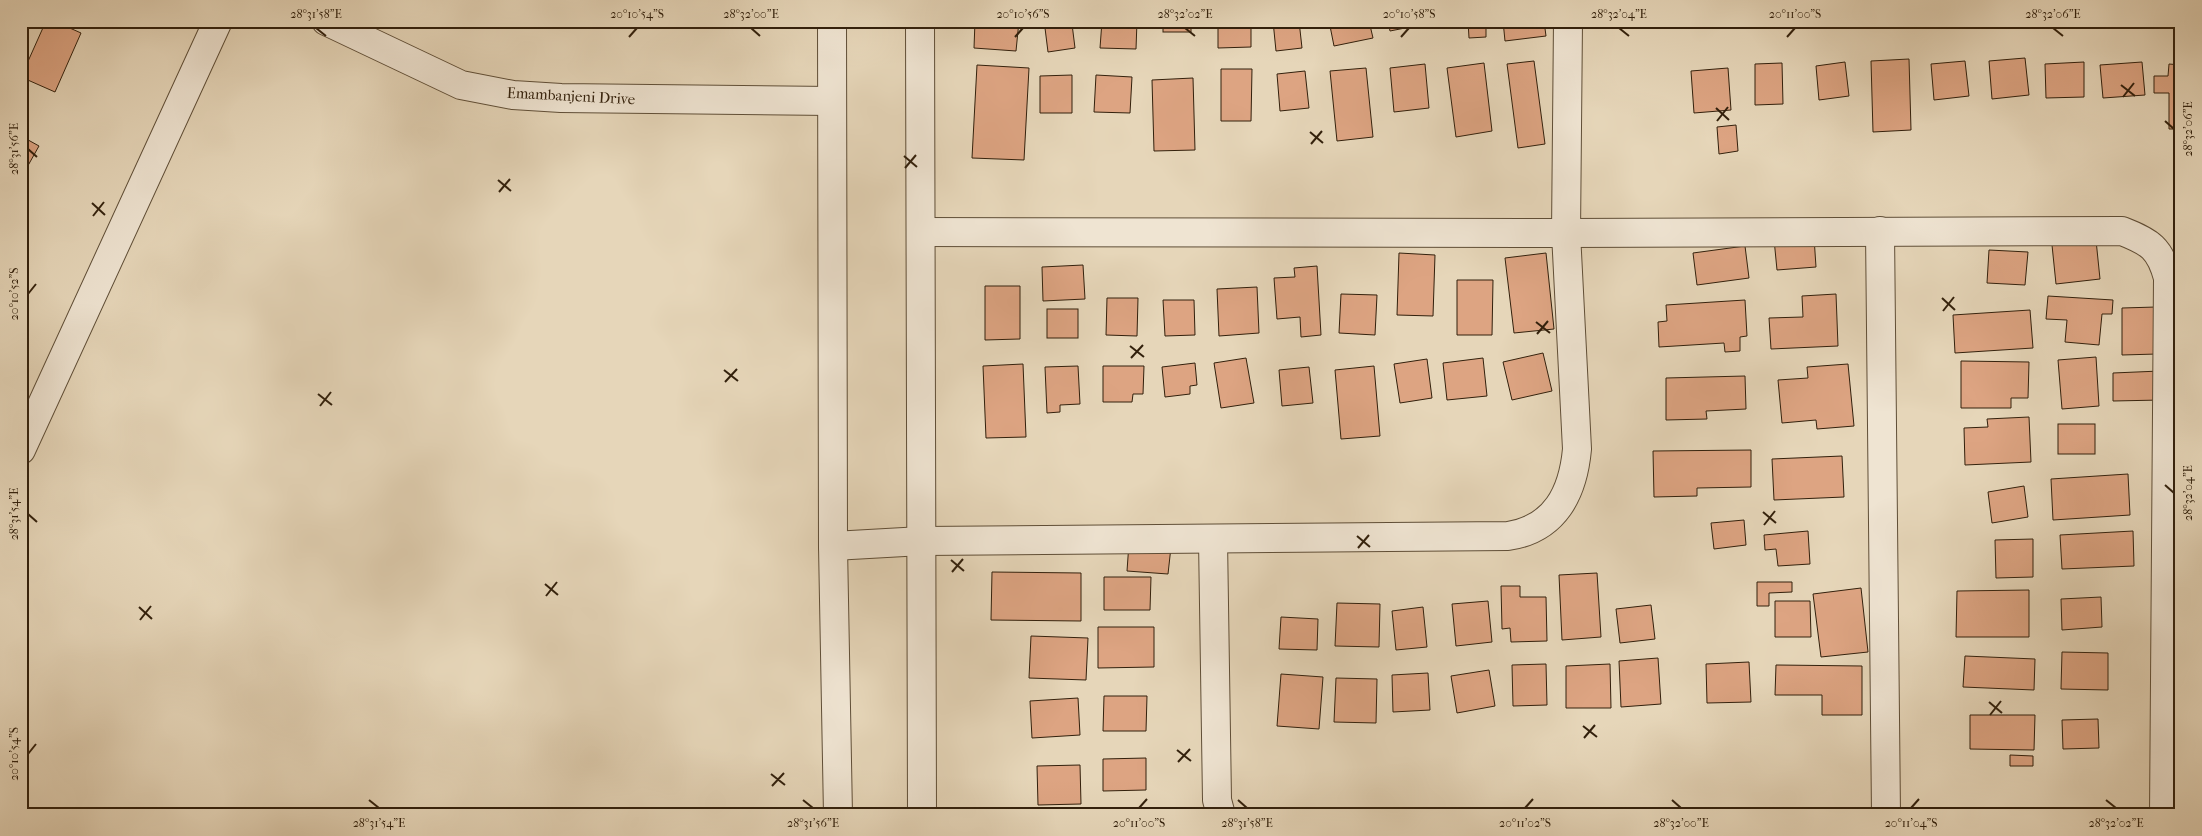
<svg xmlns="http://www.w3.org/2000/svg" width="2202" height="836" viewBox="0 0 2202 836" font-family="'IM FELL French Canon',serif">
<rect width="100%" height="100%" fill="#e6d6b9"/>
<filter id="stains"><feTurbulence type="fractalNoise" baseFrequency=".004" numOctaves="4"/><feColorMatrix values="0 0 0 0 .2 0 0 0 0 .09 0 0 0 0 .02 0 0 0 .5 -.17"/></filter>
<radialGradient id="worn" r=".72"><stop offset=".6" stop-color="#630" stop-opacity="0"/><stop offset="1" stop-color="#630" stop-opacity=".3"/></radialGradient>
<g fill="#dda482" stroke="#32200c">
<path d="M 46,21 L 54,21 L 81,33 L 55,92 L 21,77 Z"/>
<path d="M 975,21 L 1019,21 L 1016,51 L 974,48 Z"/>
<path d="M 1102,21 L 1137,21 L 1136,49 L 1100,48 Z"/>
<rect x="1163" y="21" width="28" height="11"/>
<path d="M 1218,21 L 1251,21 L 1251,47 L 1218,48 Z"/>
<path d="M 1273,21 L 1299,21 L 1302,48 L 1276,51 Z"/>
<path d="M 1329,21 L 1369,21 L 1373,38 L 1334,46 Z"/>
<path d="M 1388,21 L 1435,21 L 1435,22 L 1390,31 Z"/>
<path d="M 1468,21 L 1486,21 L 1486,37 L 1469,38 Z"/>
<path d="M 1503,21 L 1544,21 L 1546,36 L 1505,41 Z"/>
<path d="M 1072,24 L 1075,48 L 1048,52 L 1045,28 Z"/>
<path d="M 2025,58 L 2029,95 L 1992,99 L 1989,61 Z"/>
<path d="M 1909,59 L 1911,130 L 1873,132 L 1871,61 Z"/>
<path d="M 1534,61 L 1545,144 L 1518,148 L 1507,64 Z"/>
<path d="M 1965,61 L 1969,96 L 1934,100 L 1931,64 Z"/>
<path d="M 1845,62 L 1849,96 L 1819,100 L 1816,66 Z"/>
<path d="M 2084,62 L 2084,97 L 2046,98 L 2045,64 Z"/>
<path d="M 2142,62 L 2145,95 L 2103,98 L 2100,65 Z"/>
<path d="M 1484,63 L 1492,131 L 1456,137 L 1447,68 Z"/>
<path d="M 1782,63 L 1783,104 L 1755,105 L 1755,64 Z"/>
<path d="M 1425,64 L 1429,108 L 1394,112 L 1390,68 Z"/>
<path d="M 2169,64 L 2181,65 L 2181,129 L 2169,129 L 2169,93 L 2154,93 L 2154,76 L 2168,76 Z"/>
<path d="M 977,65 L 1029,68 L 1024,160 L 972,158 Z"/>
<path d="M 1366,68 L 1373,137 L 1337,141 L 1330,71 Z"/>
<path d="M 1728,68 L 1731,110 L 1694,113 L 1691,71 Z"/>
<path d="M 1221,69 L 1252,69 L 1251,121 L 1221,121 Z"/>
<path d="M 1305,71 L 1309,108 L 1280,111 L 1277,74 Z"/>
<path d="M 1072,75 L 1072,113 L 1040,113 L 1040,76 Z"/>
<path d="M 1096,75 L 1132,77 L 1130,113 L 1094,112 Z"/>
<path d="M 1193,78 L 1195,150 L 1154,151 L 1152,80 Z"/>
<path d="M 1736,125 L 1738,151 L 1719,154 L 1717,127 Z"/>
<path d="M 21,136 L 39,146 L 21,178 Z"/>
<path d="M 1814,237 L 1816,267 L 1777,270 L 1774,239 Z"/>
<path d="M 2096,240 L 2100,279 L 2056,284 L 2052,245 Z"/>
<path d="M 1745,246 L 1749,278 L 1697,285 L 1693,253 Z"/>
<path d="M 1989,250 L 2028,252 L 2025,285 L 1987,283 Z"/>
<path d="M 1399,253 L 1435,255 L 1433,316 L 1397,315 Z"/>
<path d="M 1546,253 L 1554,329 L 1514,333 L 1505,258 Z"/>
<path d="M 1083,265 L 1085,299 L 1043,301 L 1042,267 Z"/>
<path d="M 1317,266 L 1321,335 L 1301,337 L 1300,317 L 1277,319 L 1274,278 L 1295,277 L 1294,268 Z"/>
<path d="M 1457,280 L 1493,280 L 1492,335 L 1457,335 Z"/>
<path d="M 985,286 L 1020,286 L 1020,339 L 985,340 Z"/>
<path d="M 1257,287 L 1259,333 L 1219,336 L 1217,289 Z"/>
<path d="M 1341,294 L 1377,295 L 1375,335 L 1339,333 Z"/>
<path d="M 1836,294 L 1838,346 L 1771,349 L 1769,318 L 1803,317 L 1802,296 Z"/>
<path d="M 2048,296 L 2113,300 L 2112,314 L 2102,314 L 2099,345 L 2065,342 L 2067,320 L 2046,319 Z"/>
<path d="M 1107,298 L 1138,298 L 1137,336 L 1106,335 Z"/>
<path d="M 1163,300 L 1194,300 L 1195,335 L 1165,336 Z"/>
<path d="M 1745,300 L 1747,336 L 1740,337 L 1740,351 L 1725,352 L 1724,343 L 1659,347 L 1658,322 L 1667,321 L 1666,305 Z"/>
<path d="M 2156,307 L 2157,354 L 2122,355 L 2122,308 Z"/>
<rect x="1047" y="309" width="31" height="29"/>
<path d="M 2030,310 L 2033,348 L 1955,353 L 1953,315 Z"/>
<path d="M 1543,353 L 1552,391 L 1512,400 L 1503,362 Z"/>
<path d="M 2096,357 L 2099,406 L 2062,409 L 2058,360 Z"/>
<path d="M 1246,358 L 1254,403 L 1221,408 L 1214,363 Z"/>
<path d="M 1483,358 L 1487,396 L 1447,400 L 1443,363 Z"/>
<path d="M 1427,359 L 1432,398 L 1400,403 L 1394,364 Z"/>
<path d="M 1961,361 L 2029,362 L 2028,398 L 2011,398 L 2011,408 L 1961,408 Z"/>
<path d="M 1195,363 L 1197,385 L 1190,386 L 1190,394 L 1165,397 L 1162,367 Z"/>
<path d="M 1023,364 L 1026,437 L 986,438 L 983,366 Z"/>
<path d="M 1848,364 L 1854,426 L 1817,429 L 1816,420 L 1782,423 L 1778,380 L 1808,378 L 1807,367 Z"/>
<path d="M 1078,366 L 1080,404 L 1060,405 L 1060,412 L 1047,413 L 1045,367 Z"/>
<path d="M 1103,366 L 1144,366 L 1143,394 L 1133,394 L 1132,402 L 1103,402 Z"/>
<path d="M 1374,366 L 1380,436 L 1341,439 L 1335,370 Z"/>
<path d="M 1309,367 L 1313,403 L 1282,406 L 1279,370 Z"/>
<path d="M 2160,371 L 2161,400 L 2113,401 L 2113,373 Z"/>
<path d="M 1745,376 L 1746,409 L 1706,411 L 1707,419 L 1666,420 L 1666,378 Z"/>
<path d="M 2029,417 L 2031,462 L 1965,465 L 1964,428 L 1988,427 L 1987,419 Z"/>
<rect x="2058" y="424" width="37" height="30"/>
<path d="M 1751,450 L 1751,487 L 1697,488 L 1697,496 L 1654,497 L 1653,451 Z"/>
<path d="M 1842,456 L 1844,497 L 1774,500 L 1772,459 Z"/>
<path d="M 2128,474 L 2130,515 L 2053,520 L 2051,479 Z"/>
<path d="M 2024,486 L 2028,517 L 1992,523 L 1988,492 Z"/>
<path d="M 1744,520 L 1746,545 L 1714,549 L 1711,523 Z"/>
<path d="M 1808,531 L 1810,564 L 1778,566 L 1776,549 L 1765,550 L 1764,535 Z"/>
<path d="M 2133,531 L 2134,566 L 2062,569 L 2060,535 Z"/>
<path d="M 2033,539 L 2033,577 L 1996,578 L 1995,540 Z"/>
<path d="M 1129,543 L 1171,547 L 1168,574 L 1127,571 Z"/>
<path d="M 992,572 L 1081,573 L 1081,621 L 991,620 Z"/>
<path d="M 1597,573 L 1601,637 L 1562,640 L 1559,575 Z"/>
<path d="M 1104,577 L 1151,577 L 1150,610 L 1104,610 Z"/>
<path d="M 1757,582 L 1792,582 L 1792,592 L 1769,593 L 1769,606 L 1757,606 Z"/>
<path d="M 1501,586 L 1520,586 L 1520,597 L 1546,597 L 1547,641 L 1511,642 L 1510,628 L 1502,629 Z"/>
<path d="M 1861,588 L 1868,652 L 1821,657 L 1813,594 Z"/>
<path d="M 2029,590 L 2029,637 L 1956,637 L 1957,591 Z"/>
<path d="M 2101,597 L 2102,627 L 2062,630 L 2061,599 Z"/>
<path d="M 1488,601 L 1492,642 L 1456,646 L 1452,604 Z"/>
<path d="M 1775,601 L 1810,601 L 1811,637 L 1775,637 Z"/>
<path d="M 1337,603 L 1380,604 L 1379,647 L 1335,646 Z"/>
<path d="M 1651,605 L 1655,639 L 1620,643 L 1616,609 Z"/>
<path d="M 1423,607 L 1427,647 L 1396,650 L 1392,611 Z"/>
<path d="M 1281,617 L 1318,619 L 1317,650 L 1279,649 Z"/>
<path d="M 1098,627 L 1154,627 L 1154,667 L 1098,668 Z"/>
<path d="M 1031,636 L 1088,638 L 1086,680 L 1029,678 Z"/>
<path d="M 2062,652 L 2108,653 L 2108,690 L 2061,689 Z"/>
<path d="M 1965,656 L 2035,659 L 2034,690 L 1963,687 Z"/>
<path d="M 1658,658 L 1661,704 L 1621,707 L 1619,661 Z"/>
<path d="M 1749,662 L 1751,702 L 1707,703 L 1706,664 Z"/>
<path d="M 1546,664 L 1547,705 L 1513,706 L 1512,665 Z"/>
<path d="M 1610,664 L 1611,708 L 1566,708 L 1566,666 Z"/>
<path d="M 1776,665 L 1862,666 L 1862,715 L 1822,715 L 1822,695 L 1775,695 Z"/>
<path d="M 1489,670 L 1495,706 L 1457,713 L 1451,676 Z"/>
<path d="M 1428,673 L 1430,710 L 1393,712 L 1392,675 Z"/>
<path d="M 1281,674 L 1323,677 L 1319,729 L 1277,726 Z"/>
<path d="M 1336,678 L 1377,679 L 1376,723 L 1334,722 Z"/>
<path d="M 1104,696 L 1147,696 L 1146,731 L 1103,731 Z"/>
<path d="M 1078,698 L 1080,735 L 1032,738 L 1030,701 Z"/>
<path d="M 1970,715 L 2035,715 L 2034,750 L 1970,749 Z"/>
<path d="M 2098,719 L 2099,748 L 2063,749 L 2062,720 Z"/>
<path d="M 2010,755 L 2033,756 L 2033,766 L 2010,766 Z"/>
<path d="M 1146,758 L 1146,790 L 1103,791 L 1103,759 Z"/>
<path d="M 1080,765 L 1081,804 L 1038,805 L 1037,766 Z"/>
</g>
<g fill="none" stroke-linecap="round" stroke-linejoin="round">
<defs>
<g id="minor">
<path d="M 326,21 L 461,85 L 513,95 L 561,98 L 831,101"/>
<path d="M 832,21 L 833,546 L 838,815"/>
<path d="M 920,21 L 922,815"/>
<path d="M 1880,231 L 1886,815"/>
<path d="M 921,232 L 1566,233 L 2122,231 C 2150,242 2160,248 2168,278 L 2164,815"/>
<path d="M 21,450 L 218,21"/>
<path d="M 1213,539 L 1217,800 L 1221,815"/>
<path d="M 833,546 L 922,541 L 1508,536 C 1555,529 1573,493 1577,449 L 1566,233 L 1568,21"/>
</g>
</defs>
<use href="#minor" stroke="#5f4e37" stroke-width="30"/>
<use href="#minor" stroke="#efe4d2" stroke-width="28"/>
</g>
<path fill="none" stroke="#32200c" stroke-width="2" d="M 316,28 L 326,36M 751,28 L 760,36M 1185,28 L 1195,36M 1619,28 L 1629,36M 2053,28 L 2063,36M 629,37 L 637,28M 1015,37 L 1023,28M 1401,37 L 1409,28M 1787,37 L 1795,28M 2121,85 L 2135,96M 2123,97 L 2134,83M 1716,108 L 1729,120M 1717,121 L 1728,107M 2165,121 L 2174,129M 1310,132 L 1323,143M 1311,144 L 1322,131M 28,149 L 37,157M 904,156 L 917,167M 905,168 L 916,155M 498,180 L 511,191M 499,192 L 510,179M 92,203 L 105,215M 93,216 L 104,202M 28,294 L 36,284M 1942,298 L 1955,310M 1943,311 L 1954,297M 1536,322 L 1550,333M 1537,334 L 1548,321M 1130,346 L 1144,357M 1131,358 L 1143,345M 724,370 L 738,381M 725,382 L 737,369M 318,394 L 332,405M 320,406 L 331,392M 2165,485 L 2174,493M 1763,512 L 1776,523M 28,514 L 37,522M 1764,525 L 1775,511M 1357,536 L 1370,547M 1358,548 L 1369,535M 951,560 L 964,571M 952,572 L 963,559M 545,584 L 558,595M 546,596 L 557,582M 139,607 L 152,619M 140,620 L 151,606M 1989,702 L 2002,713M 1990,715 L 2001,701M 1583,726 L 1597,737M 1584,738 L 1595,725M 1177,750 L 1191,761M 28,754 L 36,744M 1178,762 L 1190,749M 771,774 L 785,785M 772,786 L 784,773M 369,800 L 379,808M 803,800 L 813,808M 1238,800 L 1247,808M 1672,800 L 1681,808M 2106,800 L 2116,808M 1139,808 L 1147,799M 1525,808 L 1533,799M 1911,808 L 1919,799"/>
<g text-anchor="middle" stroke-width="5" stroke-linejoin="round" paint-order="stroke">
<g font-size="15" fill="#32200c" stroke="#efe4d2">
<text transform="translate(571 96) rotate(3)" y="5">Emambanjeni Drive</text>
</g>
</g>
<rect width="2202" height="836" fill="none" stroke="#e6d6b9" stroke-width="55"/>
<rect x="28" y="28" width="2146" height="780" fill="none" stroke="#32200c" stroke-width="2"/>
<g font-size="12" text-anchor="middle" fill="#32200c">
<text x="316" y="18">28°31'58"E</text>
<text x="637" y="18">20°10'54"S</text>
<text x="751" y="18">28°32'00"E</text>
<text x="1023" y="18">20°10'56"S</text>
<text x="1185" y="18">28°32'02"E</text>
<text x="1409" y="18">20°10'58"S</text>
<text x="1619" y="18">28°32'04"E</text>
<text x="1795" y="18">20°11'00"S</text>
<text x="2053" y="18">28°32'06"E</text>
<text transform="translate(2188 129) rotate(-90)" y="4">28°32'06"E</text>
<text transform="translate(14 149) rotate(-90)" y="4">28°31'56"E</text>
<text transform="translate(14 294) rotate(-90)" y="4">20°10'52"S</text>
<text transform="translate(2188 493) rotate(-90)" y="4">28°32'04"E</text>
<text transform="translate(14 514) rotate(-90)" y="4">28°31'54"E</text>
<text transform="translate(14 754) rotate(-90)" y="4">20°10'54"S</text>
<text x="379" y="827">28°31'54"E</text>
<text x="813" y="827">28°31'56"E</text>
<text x="1139" y="827">20°11'00"S</text>
<text x="1247" y="827">28°31'58"E</text>
<text x="1525" y="827">20°11'02"S</text>
<text x="1681" y="827">28°32'00"E</text>
<text x="1911" y="827">20°11'04"S</text>
<text x="2116" y="827">28°32'02"E</text>
</g>
<rect width="100%" height="100%" filter="url(#stains)"/>
<rect width="100%" height="100%" fill="url(#worn)"/>
</svg>
